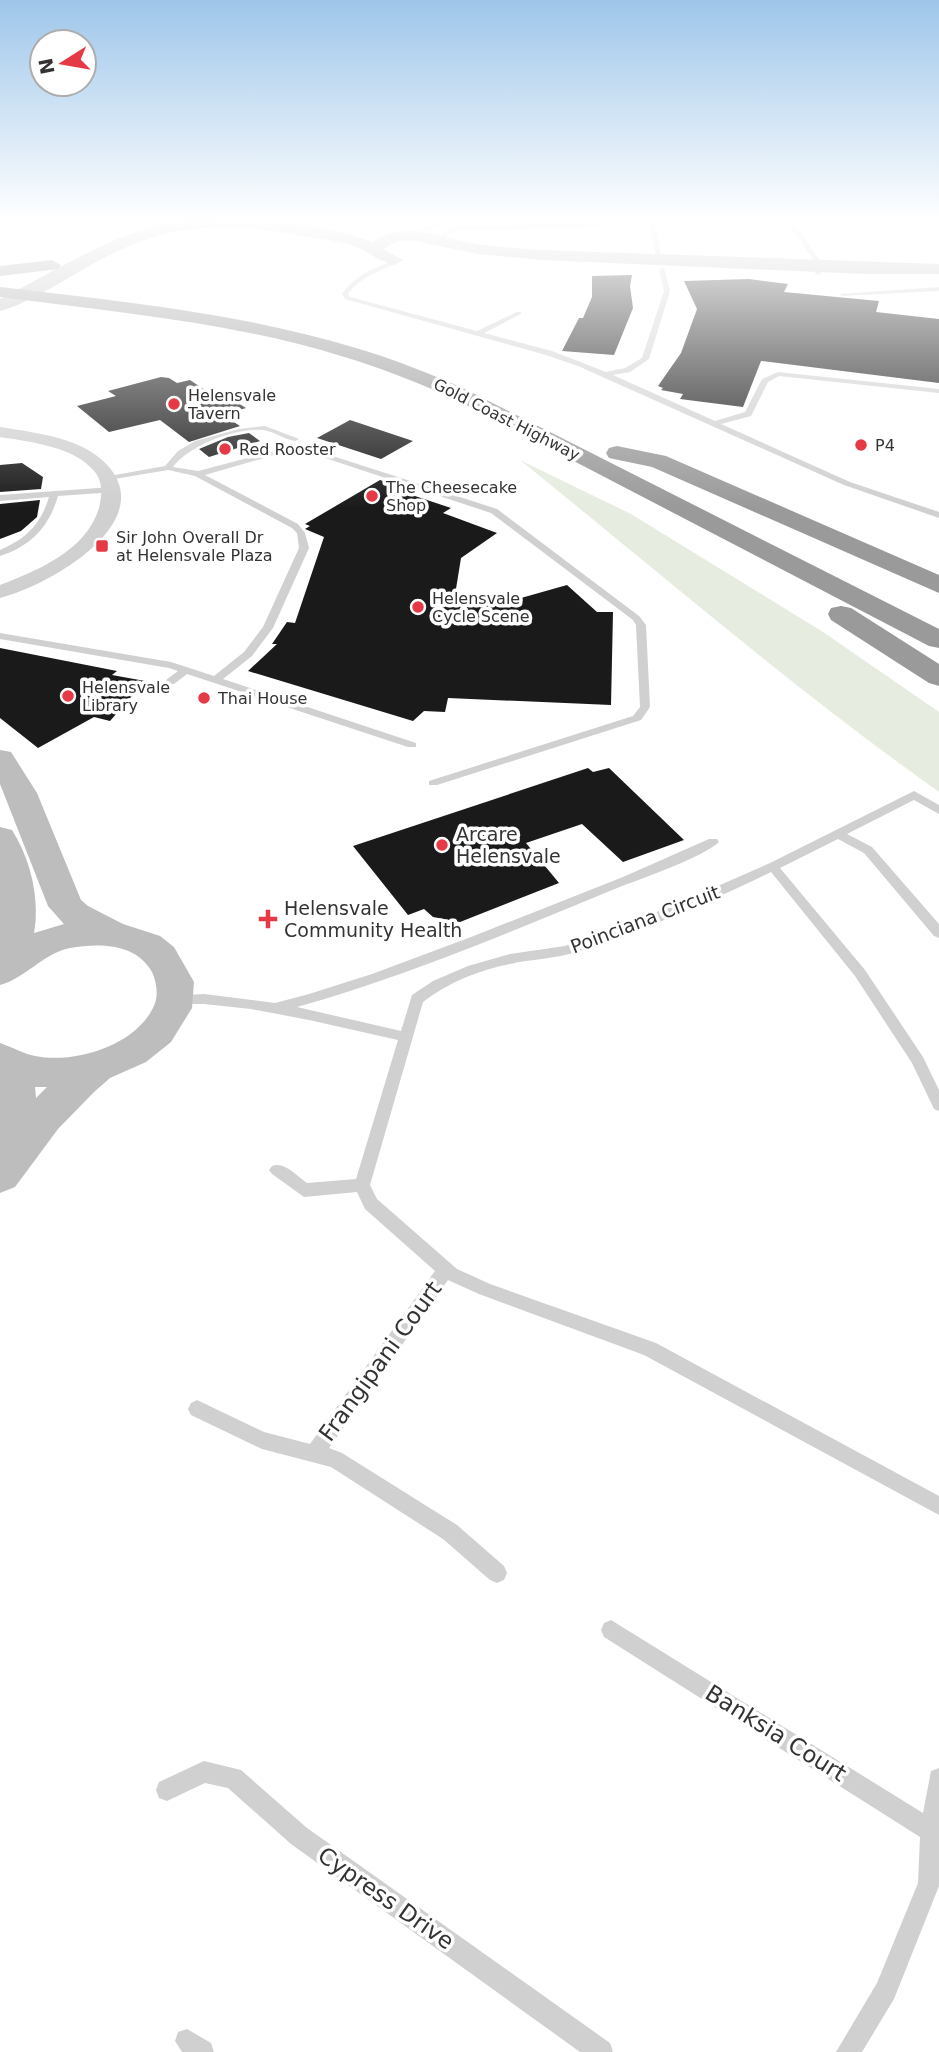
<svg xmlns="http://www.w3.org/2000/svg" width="939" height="2052" viewBox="0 0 939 2052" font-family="'DejaVu Sans',sans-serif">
<rect width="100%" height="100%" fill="#fff"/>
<path fill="#e6ecdf" d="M 520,460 L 631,514 L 823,632 L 939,712 L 939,792 C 794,689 659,572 520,460 Z"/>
<g fill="#1a1a1a">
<path d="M 632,275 L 630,286 L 633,308 L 614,355 L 562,351 L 579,318 L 583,318 L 592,297 L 592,276 Z"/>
<path d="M 749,279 L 788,284 L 784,292 L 879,301 L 876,312 L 939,319 L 939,383 L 761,361 L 743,407 L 680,399 L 683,394 L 661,390 L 663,388 L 658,386 L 681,353 L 697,309 L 684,281 Z"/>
<path d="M 161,377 L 169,378 L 177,383 L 190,380 L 205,390 L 214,388 L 246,408 L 223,415 L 240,426 L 189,442 L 160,420 L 109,432 L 77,406 L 116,396 L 108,391 Z"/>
<path d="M 350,420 L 413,441 L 381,459 L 317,438 Z"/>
<path d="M 249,433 L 260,441 L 209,457 L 199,449 L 228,437 Z"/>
<path d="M 22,463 L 43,477 L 41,489 L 0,492 L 0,465 Z"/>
<path d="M 380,480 L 410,490 L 406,493 L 451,508 L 443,513 L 497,533 L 461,558 L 455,595 L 521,598 L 567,585 L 597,612 L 613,612 L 611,705 L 448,698 L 445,712 L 424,711 L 413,721 L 248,671 L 277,644 L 272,644 L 287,622 L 295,623 L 324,537 L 305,529 L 310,526 L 305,524 Z"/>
<path d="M 40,500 L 37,517 L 21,531 L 0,539 L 0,504 Z"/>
<path d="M 0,648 L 117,671 L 112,675 L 145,681 L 110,721 L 94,717 L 38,748 L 0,718 Z"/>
<path d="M 588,768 L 593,772 L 609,768 L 684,840 L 623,862 L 582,824 L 526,843 L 559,883 L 460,922 L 433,917 L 424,909 L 408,915 L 353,846 Z"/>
</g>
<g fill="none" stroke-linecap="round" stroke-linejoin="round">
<g fill="#d0d0d0" fill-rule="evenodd">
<path d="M 445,220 L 452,220 L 413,237 L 408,236 Z"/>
<path d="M 604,220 L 610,220 L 606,225 L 595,227 L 459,230 L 448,234 L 445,241 L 440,240 L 444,232 L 458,226 L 595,223 L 602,222 Z"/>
<path d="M 649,220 L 655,220 L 662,262 L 657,261 Z"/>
<path d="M 786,220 L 792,220 L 823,265 L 820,275 L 815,274 L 817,265 Z"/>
<path d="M 931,220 L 937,220 L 939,226 Z"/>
<path d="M 398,259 L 403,260 C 384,271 362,274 348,294 L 350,297 L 477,331 L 517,312 L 521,312 L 521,314 L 484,333 L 552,351 L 606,372 L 625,368 L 642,358 L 664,291 L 659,269 L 664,268 L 670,291 L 649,359 L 630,372 L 613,375 L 715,421 L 745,412 L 762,379 L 778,372 L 939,389 L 939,393 L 779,376 L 768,382 L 751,416 L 721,424 L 850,482 L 939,512 L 939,518 L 844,485 L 578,366 L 546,355 L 345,299 L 342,294 C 356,274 376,267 398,259 Z"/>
<path d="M 939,287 L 939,291 L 842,296 L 839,294 Z"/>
<path d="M 265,426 L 299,439 L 295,441 C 284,439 274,432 264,430 C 237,427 189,445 173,467 L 198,471 L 278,450 L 308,448 L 497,509 L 639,616 L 646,625 L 650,707 L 641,720 L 437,785 L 429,785 L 429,781 L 633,716 L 640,707 L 636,625 L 633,620 L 491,513 L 307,452 L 278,454 L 205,475 L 298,524 L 305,533 L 309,548 L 273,628 L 252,656 L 223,679 L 416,743 L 416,747 L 408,747 L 187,674 L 174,684 L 166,684 L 166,680 L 178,671 L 169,668 L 0,639 L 0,633 L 171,662 L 214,676 L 244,652 L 263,627 L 299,548 L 297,533 L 292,528 L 195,476 L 168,470 L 108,480 L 104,477 L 165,466 L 178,451 L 195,441 L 239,429 Z"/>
<path d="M 112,487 L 116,490 L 115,492 L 58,496 C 49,527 31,546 0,556 L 0,550 C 26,539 41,524 49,497 L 0,501 L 0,495 Z"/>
<path d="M 914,791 L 939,805 L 939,814 L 914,800 L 847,834 L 872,847 L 939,924 L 939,938 L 934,936 L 864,853 L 838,839 L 780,868 L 865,970 L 923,1057 L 939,1090 L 939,1111 L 934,1109 L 912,1063 L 855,976 L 771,872 C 707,903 641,932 573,953 C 553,959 531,959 510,964 C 479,970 449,982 423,1002 L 370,1185 L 377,1199 L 457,1269 L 490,1284 L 656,1343 L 939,1496 L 939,1515 L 644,1355 L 479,1294 L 448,1280 L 329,1448 L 342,1453 L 457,1525 L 504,1566 L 507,1573 L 504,1580 L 497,1583 L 490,1580 L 443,1539 L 331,1467 L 262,1449 L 191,1415 L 188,1409 L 191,1403 L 197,1400 L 264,1432 L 310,1444 L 435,1271 L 365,1209 L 357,1192 L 304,1197 L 272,1174 L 269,1170 L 272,1166 C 284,1161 297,1176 307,1183 L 356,1179 L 398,1040 L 309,1020 L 251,1009 L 204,1004 L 171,1004 L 169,1000 L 171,996 L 204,994 L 275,1003 L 309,994 L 372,974 L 471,937 L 623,877 L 709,839 L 717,839 L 719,842 C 705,856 644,878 622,886 C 515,930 408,976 297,1007 L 401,1031 L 412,995 L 433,981 L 468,966 L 510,954 L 565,946 L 670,907 L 770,863 Z"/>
<path d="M 611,1620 L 923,1813 L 931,1771 L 939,1768 L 939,1886 L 894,1999 L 862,2052 L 836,2052 L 877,1983 L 918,1883 L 920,1837 L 604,1637 L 601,1630 L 604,1623 Z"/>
<path d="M 204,1761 L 241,1770 L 307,1828 L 610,2043 L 613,2052 L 580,2052 L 291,1844 L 228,1788 L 205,1783 L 167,1801 L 159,1798 L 156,1790 L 159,1782 Z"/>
<path d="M 187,2029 L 211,2043 L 214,2052 L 182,2052 L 175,2041 L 178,2032 Z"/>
</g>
<path fill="#d0d0d0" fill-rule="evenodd" d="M 0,427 C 35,433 84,437 109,467 C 158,525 45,587 0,598 L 0,585 C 38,570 86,551 99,508 C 102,496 103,482 95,472 C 74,446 30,442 0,437 Z"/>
<g fill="#bdbdbd" fill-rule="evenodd">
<path d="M 182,220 C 241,220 316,219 372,242 C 404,219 443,238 477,244 C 499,247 521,249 543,250 L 939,264 L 939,274 L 864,274 L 543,260 L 478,254 L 410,240 L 398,241 L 383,249 L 403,260 L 394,265 C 378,261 366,250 351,245 C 334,240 315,238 298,235 C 230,223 177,222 114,253 C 82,268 32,303 0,311 L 0,299 C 59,269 116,231 182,220 Z"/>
<path d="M 0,750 L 11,752 L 37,793 L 81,900 L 88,906 L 123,924 L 160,936 L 174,947 L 194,982 L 192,1008 L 171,1042 L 146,1062 L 110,1078 L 94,1092 L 58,1129 L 15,1187 L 0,1193 L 0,1043 C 12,1047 24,1054 35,1056 C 75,1064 134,1046 153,1008 C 159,997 157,983 152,972 C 136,943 99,943 70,948 C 42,954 26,978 0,985 L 0,827 L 12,830 C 31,860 40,899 34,933 L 64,924 L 48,906 L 0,784 ZM 35,1087 L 47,1087 L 36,1098 Z"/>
</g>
<g fill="#9a9a9a" fill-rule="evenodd">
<path d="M 52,260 L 61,265 L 58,269 L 0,276 L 0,266 Z"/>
<path d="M 0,287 C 119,301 241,313 356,348 C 393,359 429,373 465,389 L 939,629 L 939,648 L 929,646 L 451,397 C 415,382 379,367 341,356 C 231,322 114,312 0,297 Z"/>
<path d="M 617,446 L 666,456 L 939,575 L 939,593 L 652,467 L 609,458 L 606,453 L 609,448 Z"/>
<path d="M 841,606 L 851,608 L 939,664 L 939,686 L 929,683 L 831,620 L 828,614 L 831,608 Z"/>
</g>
</g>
<linearGradient id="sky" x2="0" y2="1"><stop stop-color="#9ec6ea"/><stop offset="0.43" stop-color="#fff"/><stop offset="1" stop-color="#fff" stop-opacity="0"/></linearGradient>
<rect width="939" height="507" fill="url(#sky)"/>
<g fill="#e63946" stroke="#fff" stroke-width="2.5">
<circle cx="174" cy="404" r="7"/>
<circle cx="861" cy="445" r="7"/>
<circle cx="225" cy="449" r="7"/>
<circle cx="372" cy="496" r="7"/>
<rect x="95" y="539" width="14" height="14" rx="3.5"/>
<circle cx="418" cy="607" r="7"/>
<circle cx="68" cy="696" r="7"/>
<circle cx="204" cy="698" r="7"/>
<circle cx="442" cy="845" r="7"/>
<path d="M264.5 908.5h7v7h7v7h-7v7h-7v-7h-7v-7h7z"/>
</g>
<g text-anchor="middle" stroke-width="7" stroke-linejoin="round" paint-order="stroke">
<g font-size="16" fill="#333" stroke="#fff" text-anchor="start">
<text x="188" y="401">Helensvale<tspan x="188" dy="18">Tavern</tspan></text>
<text x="875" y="451">P4</text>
<text x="239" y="455">Red Rooster</text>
<text x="386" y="493">The Cheesecake<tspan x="386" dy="18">Shop</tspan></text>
<text x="116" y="543">Sir John Overall Dr<tspan x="116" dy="18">at Helensvale Plaza</tspan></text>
<text x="432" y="604">Helensvale<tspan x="432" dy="18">Cycle Scene</tspan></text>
<text x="82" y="693">Helensvale<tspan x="82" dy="18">Library</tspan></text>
<text x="218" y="704">Thai House</text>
</g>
<g font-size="16" fill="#333" stroke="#fff">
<text transform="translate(507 419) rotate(27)" y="6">Gold Coast Highway</text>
</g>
<g font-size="19" fill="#333" stroke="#fff" text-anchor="start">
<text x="456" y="841">Arcare<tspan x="456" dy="22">Helensvale</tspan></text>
<text x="284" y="915">Helensvale<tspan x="284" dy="22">Community Health</tspan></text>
</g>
<g font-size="19" fill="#333" stroke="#fff">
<text transform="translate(645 919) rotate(-21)" y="7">Poinciana Circuit</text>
</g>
<g font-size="23" fill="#333" stroke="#fff">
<text transform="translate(380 1361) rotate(-54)" y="8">Frangipani Court</text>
<text transform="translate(776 1733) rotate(32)" y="8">Banksia Court</text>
<text transform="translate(386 1898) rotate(35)" y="8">Cypress Drive</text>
</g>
</g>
<g transform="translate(63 63) rotate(259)"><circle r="33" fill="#ffffff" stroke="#adadad" stroke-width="2"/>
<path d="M0-5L12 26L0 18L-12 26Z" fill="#e63946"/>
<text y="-10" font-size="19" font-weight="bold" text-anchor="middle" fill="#333333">N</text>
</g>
</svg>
